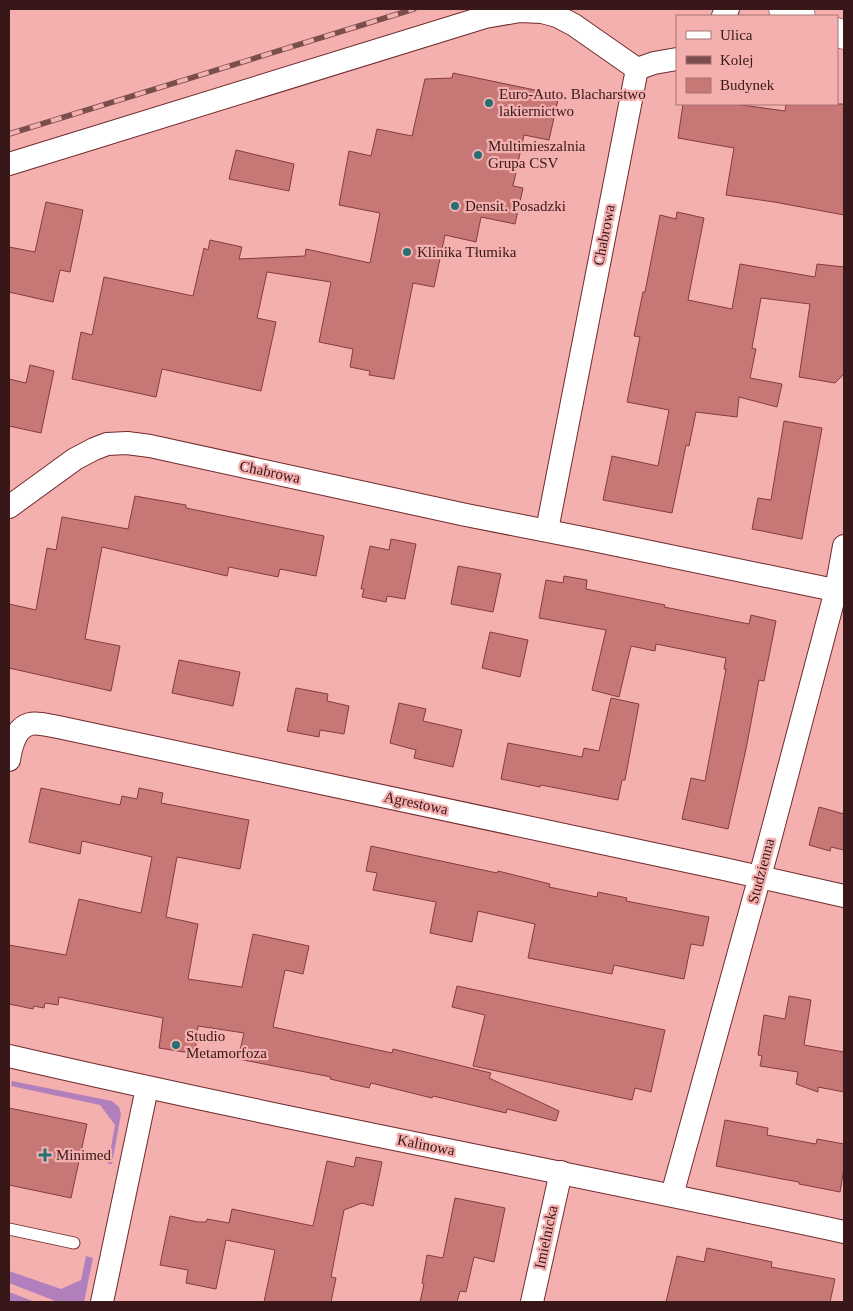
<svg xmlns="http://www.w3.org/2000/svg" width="853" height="1311" viewBox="0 0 853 1311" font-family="Georgia,serif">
<rect width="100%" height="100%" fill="#f4b0af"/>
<g fill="#b27fbd">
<path d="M 12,1081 L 112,1101 L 119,1107 L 121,1114 L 112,1164 L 108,1164 L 115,1125 L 100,1105 L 11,1086 Z"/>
<path d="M 86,1256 L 93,1258 L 84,1302 L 58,1302 L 9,1283 L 9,1271 L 61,1289 L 81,1280 Z"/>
<path d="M 9,1292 L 35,1302 L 9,1302 Z"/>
</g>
<g fill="#c67776" stroke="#853c3e">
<path d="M 453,73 L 559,95 L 549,140 L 524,135 L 513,186 L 523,188 L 515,224 L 481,217 L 476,242 L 445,235 L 434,287 L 413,283 L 394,379 L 369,375 L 370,371 L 350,367 L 353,349 L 319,342 L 331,282 L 267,272 L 257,318 L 276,322 L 261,391 L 162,369 L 156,397 L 72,379 L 81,332 L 92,335 L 104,277 L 193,296 L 204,248 L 208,250 L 210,240 L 242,247 L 239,259 L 305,256 L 306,249 L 370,263 L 380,213 L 339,205 L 349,151 L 371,156 L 377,129 L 412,136 L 425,79 L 452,78 Z"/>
<path d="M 683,104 L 735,104 L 785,111 L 786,104 L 844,104 L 844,215 L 774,202 L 726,195 L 734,148 L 678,138 Z"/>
<path d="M 236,150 L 294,164 L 289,191 L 229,179 Z"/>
<path d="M 46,202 L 83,210 L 70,272 L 60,270 L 53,302 L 9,292 L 9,247 L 35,252 Z"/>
<path d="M 677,212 L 704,218 L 688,300 L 732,309 L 740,264 L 815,277 L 817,264 L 844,267 L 844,374 L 835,383 L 799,377 L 810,304 L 761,298 L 752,348 L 756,349 L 750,378 L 782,384 L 777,407 L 739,397 L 737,417 L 696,412 L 689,446 L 686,445 L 672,513 L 603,500 L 612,456 L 658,466 L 669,410 L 627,402 L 640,337 L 634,336 L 643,292 L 645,292 L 660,215 L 676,219 Z"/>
<path d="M 30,365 L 54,371 L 41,433 L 9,426 L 9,379 L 26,383 Z"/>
<path d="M 784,421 L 822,428 L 802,539 L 752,529 L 758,498 L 771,500 Z"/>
<path d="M 135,496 L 186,505 L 186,508 L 324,536 L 316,576 L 280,569 L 278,577 L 229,567 L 227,576 L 102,547 L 85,639 L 120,646 L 111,691 L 9,668 L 9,604 L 36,610 L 47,548 L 56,550 L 62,517 L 128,529 Z"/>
<path d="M 391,539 L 416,544 L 405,599 L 387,596 L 386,602 L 362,597 L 364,589 L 361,589 L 370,546 L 389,550 Z"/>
<path d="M 458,566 L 501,574 L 493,612 L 451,604 Z"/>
<path d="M 564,576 L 587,580 L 586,589 L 665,605 L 664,607 L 749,624 L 751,615 L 776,621 L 764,681 L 759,680 L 746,749 L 728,829 L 682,819 L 691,778 L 705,781 L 726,669 L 724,669 L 726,658 L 656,644 L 655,651 L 631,646 L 619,697 L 592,690 L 606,630 L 539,618 L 546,580 L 563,583 Z"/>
<path d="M 490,632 L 528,640 L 520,677 L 482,668 Z"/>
<path d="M 179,660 L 240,672 L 233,706 L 172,693 Z"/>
<path d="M 296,688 L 328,694 L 327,701 L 349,706 L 344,734 L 320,730 L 319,737 L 287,731 Z"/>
<path d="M 611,698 L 639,704 L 625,780 L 622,780 L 618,800 L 541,785 L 540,787 L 501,779 L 508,743 L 582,757 L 584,748 L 599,751 Z"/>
<path d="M 399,703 L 426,709 L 423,721 L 462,730 L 453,767 L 414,758 L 416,750 L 390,743 Z"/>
<path d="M 41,788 L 120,805 L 122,796 L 137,799 L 139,788 L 163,793 L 161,803 L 249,820 L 240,869 L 177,857 L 166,917 L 198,924 L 188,979 L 242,987 L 253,934 L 309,946 L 303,974 L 285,970 L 273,1027 L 392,1053 L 393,1049 L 491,1073 L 489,1078 L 559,1111 L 556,1121 L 507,1109 L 506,1113 L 433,1096 L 432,1098 L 371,1083 L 369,1088 L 330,1079 L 331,1077 L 238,1059 L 244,1033 L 198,1026 L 195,1052 L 184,1052 L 159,1048 L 163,1018 L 59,997 L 58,1005 L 45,1003 L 44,1008 L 34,1006 L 33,1009 L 9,1004 L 9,945 L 66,955 L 79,899 L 141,913 L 152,857 L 82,841 L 80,854 L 29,842 Z"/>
<path d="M 819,807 L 844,814 L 844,850 L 831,847 L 830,851 L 809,845 Z"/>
<path d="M 371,846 L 497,873 L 498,871 L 550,884 L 549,887 L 597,897 L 598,892 L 627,898 L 626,901 L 709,917 L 703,946 L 691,944 L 684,979 L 614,965 L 612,974 L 528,958 L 535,924 L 478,911 L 472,942 L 430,933 L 436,902 L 373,890 L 377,873 L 366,871 Z"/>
<path d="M 457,986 L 665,1030 L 651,1092 L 635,1088 L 632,1100 L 473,1066 L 485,1015 L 452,1007 Z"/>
<path d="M 789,996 L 811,1000 L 804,1045 L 844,1052 L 844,1092 L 818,1087 L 818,1092 L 796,1084 L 798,1072 L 760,1066 L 762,1056 L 758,1055 L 764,1015 L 785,1019 Z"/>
<path d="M 9,1108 L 87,1124 L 71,1198 L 9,1185 Z"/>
<path d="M 725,1120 L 768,1128 L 767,1135 L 816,1144 L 817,1139 L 844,1144 L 844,1168 L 840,1192 L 799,1184 L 799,1182 L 782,1179 L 716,1166 Z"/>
<path d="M 356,1157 L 382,1162 L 373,1206 L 362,1203 L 344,1210 L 331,1277 L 336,1278 L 331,1302 L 264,1302 L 275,1250 L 226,1240 L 216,1289 L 186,1283 L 188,1270 L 160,1265 L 170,1216 L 198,1222 L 206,1222 L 207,1219 L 229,1223 L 232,1209 L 313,1226 L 327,1161 L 354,1167 Z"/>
<path d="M 455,1198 L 505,1208 L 494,1262 L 474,1257 L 466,1292 L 460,1291 L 457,1302 L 420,1302 L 424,1284 L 422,1283 L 427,1255 L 443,1258 Z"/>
<path d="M 707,1248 L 772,1262 L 771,1267 L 835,1279 L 830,1302 L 666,1302 L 677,1256 L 704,1262 Z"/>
</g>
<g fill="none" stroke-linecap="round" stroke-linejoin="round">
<defs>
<path id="service" d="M 9,1229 L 74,1243"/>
<g id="minor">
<path d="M 723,16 L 728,9"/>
<path d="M 9,164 L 485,17 L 520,11 L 542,12 L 557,16 L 574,25 L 637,69"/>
<path d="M 9,507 L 75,459 L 94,449 L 107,444 L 127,443 L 150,446 L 466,515 L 588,539 L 844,592"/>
<path d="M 547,530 L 637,69 L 654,63 L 677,59"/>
<path d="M 9,760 C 11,747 15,728 30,724 C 38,722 50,726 58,727 L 724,869 L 844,896"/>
<path d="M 9,1056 C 286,1120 566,1172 844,1232"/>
<path d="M 672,1195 L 768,847 L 836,590 L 844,546"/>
<path d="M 102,1302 L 147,1088"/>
<path d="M 532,1302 L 561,1172"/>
</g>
<g id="tertiary">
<path d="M 783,9 L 801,16"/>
<path d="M 837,32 L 844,35"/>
</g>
</defs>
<use href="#service" stroke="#712a2d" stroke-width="13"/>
<use href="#minor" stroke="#712a2d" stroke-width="24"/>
<use href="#tertiary" stroke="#712a2d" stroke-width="29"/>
<use href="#service" stroke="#fff" stroke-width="11"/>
<use href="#minor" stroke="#fff" stroke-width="22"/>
<use href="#tertiary" stroke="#fff" stroke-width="28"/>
<defs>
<path id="rail" d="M 9,134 L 414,9"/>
</defs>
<use href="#rail" stroke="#7b4e4e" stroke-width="5.5"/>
<use href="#rail" stroke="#f4b0af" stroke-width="4" stroke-dasharray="11" stroke-linecap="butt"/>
</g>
<g fill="#257074" stroke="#f4b0af" stroke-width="2">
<circle cx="489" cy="103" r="5"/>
<circle cx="478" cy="155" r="5"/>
<circle cx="455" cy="206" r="5"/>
<circle cx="407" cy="252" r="5"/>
<circle cx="176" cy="1045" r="5"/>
<path d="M42.5 1147.5h5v5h5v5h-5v5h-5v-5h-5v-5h5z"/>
</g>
<g text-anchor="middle" stroke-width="4.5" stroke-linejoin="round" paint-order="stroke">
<g font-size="15" fill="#371718" stroke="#f4b0af" text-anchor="start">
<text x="499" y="99">Euro-Auto. Blacharstwo<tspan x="499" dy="17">lakiernictwo</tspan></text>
<text x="488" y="151">Multimieszalnia<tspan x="488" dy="17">Grupa CSV</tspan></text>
<text x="465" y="211">Densit. Posadzki</text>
<text x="417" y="257">Klinika Tłumika</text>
<text x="186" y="1041">Studio<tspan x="186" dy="17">Metamorfoza</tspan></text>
<text x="56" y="1160">Minimed</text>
</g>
<g font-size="15" fill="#371718" stroke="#f4b0af">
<text transform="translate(604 235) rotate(-79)" y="5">Chabrowa</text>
<text transform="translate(270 472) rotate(12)" y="5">Chabrowa</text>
<text transform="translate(416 803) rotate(12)" y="5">Agrestowa</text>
<text transform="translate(761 871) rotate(-75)" y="5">Studzienna</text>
<text transform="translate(426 1145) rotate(11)" y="5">Kalinowa</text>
<text transform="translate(546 1237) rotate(-78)" y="5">Imielnicka</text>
</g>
</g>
<rect width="853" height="1311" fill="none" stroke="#371718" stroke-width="20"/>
<rect x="676" y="15" width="162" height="90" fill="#f4b0af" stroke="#a87373"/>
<rect x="686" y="31" width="25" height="8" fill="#ffffff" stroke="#a87373"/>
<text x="720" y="40" font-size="15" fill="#371718">Ulica</text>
<rect x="686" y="56" width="25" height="8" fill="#7b4e4e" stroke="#a87373"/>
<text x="720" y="65" font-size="15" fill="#371718">Kolej</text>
<rect x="686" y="78" width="25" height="15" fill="#c67776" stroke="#a87373"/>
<text x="720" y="90" font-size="15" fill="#371718">Budynek</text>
</svg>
